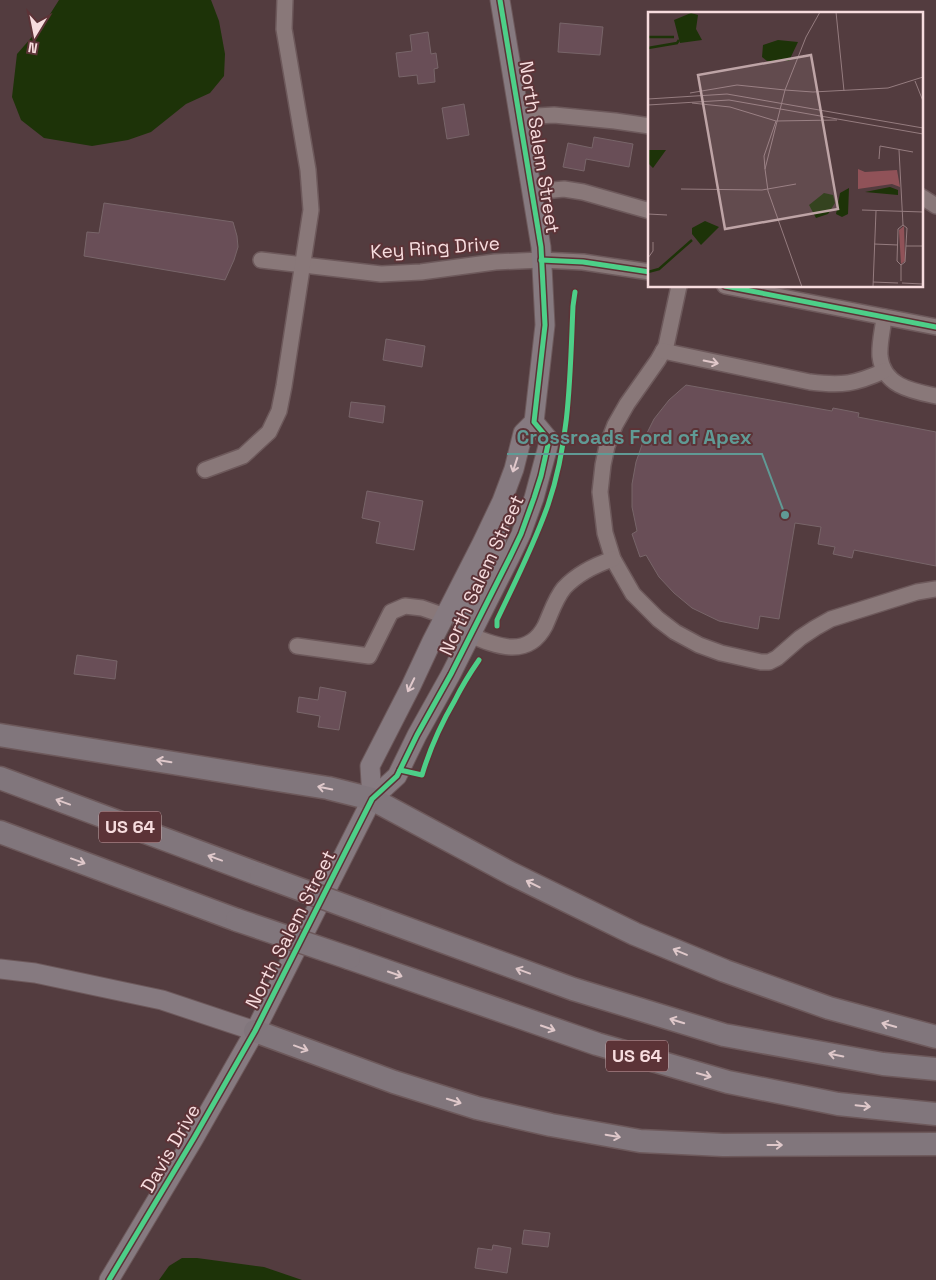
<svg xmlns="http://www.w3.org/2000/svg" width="936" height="1280" viewBox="0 0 936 1280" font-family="'Space Grotesk',sans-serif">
<rect width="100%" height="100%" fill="#533c3f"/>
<g fill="#1d3308">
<path d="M 59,0 L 211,0 L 219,21 L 225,54 L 224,76 L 210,93 L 186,104 L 151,132 L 128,140 L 92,146 L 44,138 L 21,120 L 12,97 L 17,54 L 45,22 Z"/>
<path d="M 182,1258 L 197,1258 L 264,1267 L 302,1280 L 159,1280 L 169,1266 Z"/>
</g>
<g fill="#694e57" stroke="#786569">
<path d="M 560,23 L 603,27 L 600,55 L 558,52 Z"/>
<path d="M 428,32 L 431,54 L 436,53 L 438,68 L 434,69 L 435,82 L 418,84 L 417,75 L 399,77 L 396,53 L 412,51 L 410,35 Z"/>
<path d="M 464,104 L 469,135 L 447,139 L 442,108 Z"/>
<path d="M 594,137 L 633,144 L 629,167 L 586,159 L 584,171 L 563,167 L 568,143 L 592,148 Z"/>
<path d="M 104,203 L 233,222 L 237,236 L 238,247 L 234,260 L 225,280 L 84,256 L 87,232 L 99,233 Z"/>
<path d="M 386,339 L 425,346 L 422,367 L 383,360 Z"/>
<path d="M 686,385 L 832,411 L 833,408 L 859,413 L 858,417 L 936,432 L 936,566 L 854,550 L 852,558 L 833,554 L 835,547 L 818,544 L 821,527 L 795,523 L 779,619 L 760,616 L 758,629 L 719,621 L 692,608 L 674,593 L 659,577 L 646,555 L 640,557 L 632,534 L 637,531 L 632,507 L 632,484 L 636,462 L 644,439 L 654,419 L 669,400 Z"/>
<path d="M 351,402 L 385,406 L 383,423 L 349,417 Z"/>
<path d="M 367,491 L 423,501 L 414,550 L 376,543 L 380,522 L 362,518 Z"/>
<path d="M 77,655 L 117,661 L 115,679 L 74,674 Z"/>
<path d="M 320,687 L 346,692 L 339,730 L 318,727 L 320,716 L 297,712 L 299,697 L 318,700 Z"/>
<path d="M 524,1230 L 550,1233 L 548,1247 L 522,1244 Z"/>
<path d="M 493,1245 L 511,1248 L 507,1273 L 475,1268 L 478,1248 L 492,1250 Z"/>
</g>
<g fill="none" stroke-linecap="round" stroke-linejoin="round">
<defs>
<g id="minor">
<path d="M 520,117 L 554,115 L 615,121 L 650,126"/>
<path d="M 532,192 L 564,189 L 583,192 L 650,211"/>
<path d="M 922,197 L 936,206"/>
<path d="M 261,260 L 381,274 L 421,272 L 495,262 L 541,260 L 583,262 L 650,272"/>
<path d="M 679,286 L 666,346 L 658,360 L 627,404 L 615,425 L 607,446 L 603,465 L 600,492 L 605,533 L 613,559 L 633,594 L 658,619 L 675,632 L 699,645 L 721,653 L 761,662 L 769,662 L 777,658 L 800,638 L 815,628 L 831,619 L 917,592 L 936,589"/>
<path d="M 725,286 L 936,327"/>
<path d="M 884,317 C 883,329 879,343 880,356 C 883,386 912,391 936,396"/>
<path d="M 663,351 L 810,382 C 842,386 855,384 884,371"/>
<path d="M 205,470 L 243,456 L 269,432 L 279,411 L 284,386 L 311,210 L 308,170 L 284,29 L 285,0"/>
<path d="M 470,635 C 496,646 528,659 545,626 C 551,613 555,599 564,588 C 577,574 595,565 613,559"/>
<path d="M 297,646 L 369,656 L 391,612 L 405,606 L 422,608 L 445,616"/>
</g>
<g id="major">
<path d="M 470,635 C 464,630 462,626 462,618 L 494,553 L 500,520"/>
<path d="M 372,799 L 370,766 L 411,686 L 432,641 L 482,543 L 502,501 L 514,469 L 523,433 L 534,422 L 545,325 L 541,247 L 500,0"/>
<path d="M 0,969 L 35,973 L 162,1000 L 255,1031"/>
<path d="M 109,1280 L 194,1138 L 255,1031 L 372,799 L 397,776 L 417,735 L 451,674 L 510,557 L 521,534 L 534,498 L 548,446 L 549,440 L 534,422"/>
</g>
<g id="highway">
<path d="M 0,735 L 328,788 L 372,799 L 512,874 L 635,934 L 725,971 L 829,1008 L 936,1037"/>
<path d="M 0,778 L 261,875"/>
<path d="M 0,832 L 237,920"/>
<path d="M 370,915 L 573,989 L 724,1035 L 883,1064 L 936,1069"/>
<path d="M 349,958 L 597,1044 L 728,1082 L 838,1104 L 936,1114"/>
<path d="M 255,1031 L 394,1082 L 477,1108 L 551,1125 L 640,1141 L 723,1145 L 936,1144"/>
</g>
</defs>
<use href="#minor" stroke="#6d595b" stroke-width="18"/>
<use href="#major" stroke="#6d595b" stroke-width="21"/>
<use href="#highway" stroke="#6d595b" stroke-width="25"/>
<use href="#minor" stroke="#897879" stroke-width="15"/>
<use href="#major" stroke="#867a80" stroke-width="19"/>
<use href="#highway" stroke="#81767c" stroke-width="22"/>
<defs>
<g id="highway-bridge">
<path d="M 261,875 L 370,915"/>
<path d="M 237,920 L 349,958"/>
</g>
</defs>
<use href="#highway-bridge" stroke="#6d595b" stroke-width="25" stroke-linecap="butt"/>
<use href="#highway-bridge" stroke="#81767c" stroke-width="22"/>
<defs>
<g id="cycleway">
<path d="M 541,260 L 583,262 L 650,272"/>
<path d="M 725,286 L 936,327"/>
<path d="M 497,626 L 497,620 C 515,582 534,545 548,505 C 570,441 570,373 573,306 L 575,292"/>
<path d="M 400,770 L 422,775 C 430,748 441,724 455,700 C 462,686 470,673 479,660"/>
<path d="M 109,1280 L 194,1138 L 255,1031 L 372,799 L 397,776 L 417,735 L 451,674 L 510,557 L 521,534 L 534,498 L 541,476 L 549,440 L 534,422 L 545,325 L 541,247 L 500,0"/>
</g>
</defs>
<use href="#cycleway" stroke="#5c3337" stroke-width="8"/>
<use href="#cycleway" stroke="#4dcf88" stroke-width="5"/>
</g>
<defs><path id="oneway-shaft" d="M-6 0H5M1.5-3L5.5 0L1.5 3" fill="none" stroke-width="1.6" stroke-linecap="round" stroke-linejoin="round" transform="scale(1.25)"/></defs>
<use stroke="#e1c8ca" href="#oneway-shaft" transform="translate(711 362) rotate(11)"/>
<g stroke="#e0c8cb">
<use href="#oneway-shaft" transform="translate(515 465) rotate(108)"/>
<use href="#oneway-shaft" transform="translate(411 685) rotate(116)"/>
</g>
<g stroke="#dfc8ca">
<use href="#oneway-shaft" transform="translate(164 761) rotate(-171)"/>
<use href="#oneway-shaft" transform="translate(325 788) rotate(-169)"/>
<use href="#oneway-shaft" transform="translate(63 802) rotate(-160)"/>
<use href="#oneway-shaft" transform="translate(215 858) rotate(-160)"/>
<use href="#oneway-shaft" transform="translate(78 861) rotate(20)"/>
<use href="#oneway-shaft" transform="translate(533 884) rotate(-154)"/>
<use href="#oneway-shaft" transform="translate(680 952) rotate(-157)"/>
<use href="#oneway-shaft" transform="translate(523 971) rotate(-160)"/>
<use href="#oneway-shaft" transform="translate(395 974) rotate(19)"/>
<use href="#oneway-shaft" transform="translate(677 1021) rotate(-163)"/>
<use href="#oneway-shaft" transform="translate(889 1025) rotate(-164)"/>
<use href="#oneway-shaft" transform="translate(548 1028) rotate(19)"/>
<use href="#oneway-shaft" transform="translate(301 1048) rotate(20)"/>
<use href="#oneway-shaft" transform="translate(836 1055) rotate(-169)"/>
<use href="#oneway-shaft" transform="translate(704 1075) rotate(16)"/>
<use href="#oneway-shaft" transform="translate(454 1101) rotate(17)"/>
<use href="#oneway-shaft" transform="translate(863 1106) rotate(6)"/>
<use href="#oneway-shaft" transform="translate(613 1136) rotate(10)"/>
<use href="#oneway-shaft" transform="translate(775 1145)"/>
</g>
<g text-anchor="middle" stroke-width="4" stroke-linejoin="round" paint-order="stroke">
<g fill="#5c3337" stroke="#c8a9ac" stroke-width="1">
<rect x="99" y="811.5" width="62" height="31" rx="4"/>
<rect x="606" y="1040.5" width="62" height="31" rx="4"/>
</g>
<g font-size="18" font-weight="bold" fill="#f7dcde">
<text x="130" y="833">US 64</text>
<text x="637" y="1062">US 64</text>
</g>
<g font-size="19" fill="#f7dcde" stroke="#5c3337">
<text transform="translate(540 147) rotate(81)" y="7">North Salem Street</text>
<text transform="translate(435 247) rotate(-4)" y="7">Key Ring Drive</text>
<text transform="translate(481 575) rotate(-65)" y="7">North Salem Street</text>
<text transform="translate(290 929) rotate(-63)" y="7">North Salem Street</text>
<text transform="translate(170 1148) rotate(-60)" y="7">Davis Drive</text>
</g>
</g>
<g transform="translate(648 12)">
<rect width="275" height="275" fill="#533c3f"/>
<path d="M 210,157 L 217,160 L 249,158 L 252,175 L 244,172 L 210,177 ZM 256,214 L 257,249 L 253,252 L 251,218 Z" fill="#905258"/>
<path d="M 43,1 L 50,3 L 48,17 L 54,28 L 32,31 L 26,8 ZM 130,28 L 150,30 L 141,49 L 119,49 L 114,45 L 115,33 ZM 0,138 L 18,138 L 5,156 L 0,151 ZM 242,175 L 250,178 L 250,183 L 217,180 ZM 201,176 L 200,202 L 194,205 L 188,202 L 192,181 ZM 176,181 L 185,183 L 187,191 L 180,202 L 168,206 L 161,193 ZM 57,209 L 71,215 L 53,233 L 44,222 L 44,216 Z" fill="#1d3308"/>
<path fill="none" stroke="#1d3308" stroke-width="2.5" d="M 0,25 L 26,25M 0,36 L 29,31 L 31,28M 0,260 L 11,257 L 44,228"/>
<path fill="none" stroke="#957c7f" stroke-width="1" d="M 188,0 L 196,79M 267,69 L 275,89M 137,78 L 165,80 L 240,76 L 275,65M 42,81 L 89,73 L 137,78M 0,87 L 79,82 L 275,116M 44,91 L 82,95 L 128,109 L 189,108M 0,93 L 81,88 L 275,122M 251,138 L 255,213 L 259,216 L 257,250 L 253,253 L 249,249 L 250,217 L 255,213M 231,147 L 232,134 L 265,140M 117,157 L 116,144 L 128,109M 33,177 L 114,178 L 148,172M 214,198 L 275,200M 0,202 L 19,203M 226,232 L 250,233M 258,234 L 275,234M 0,246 L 5,239 L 5,230M 253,269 L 253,253M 225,270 L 250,271M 254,271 L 275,272M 9,275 L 32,275M 154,275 L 120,179 L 117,157 L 137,78 L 158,25 L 172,0M 225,275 L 228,199"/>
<path fill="#bea4a6" fill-opacity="0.15" stroke="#bea4a6" stroke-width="2.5" d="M 163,43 L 190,197 L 77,217 L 50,63 Z"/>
<rect width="275" height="275" fill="none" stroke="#f7dcde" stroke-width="2.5"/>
</g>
<path fill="none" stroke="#609a95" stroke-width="2" d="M785 515L762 454H507"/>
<circle fill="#609a95" stroke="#5c3337" stroke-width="2" cx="785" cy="515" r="5"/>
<g font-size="20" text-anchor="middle" font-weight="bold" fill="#609a95" stroke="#5c3337" stroke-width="4" stroke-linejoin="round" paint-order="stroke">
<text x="634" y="444">Crossroads Ford of Apex</text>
</g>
<g transform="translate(35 35) rotate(190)" stroke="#5c3337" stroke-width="4" paint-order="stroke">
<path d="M0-4L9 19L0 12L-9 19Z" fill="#f7dcde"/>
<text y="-8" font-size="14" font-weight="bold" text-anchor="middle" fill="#f7dcde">N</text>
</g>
</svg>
